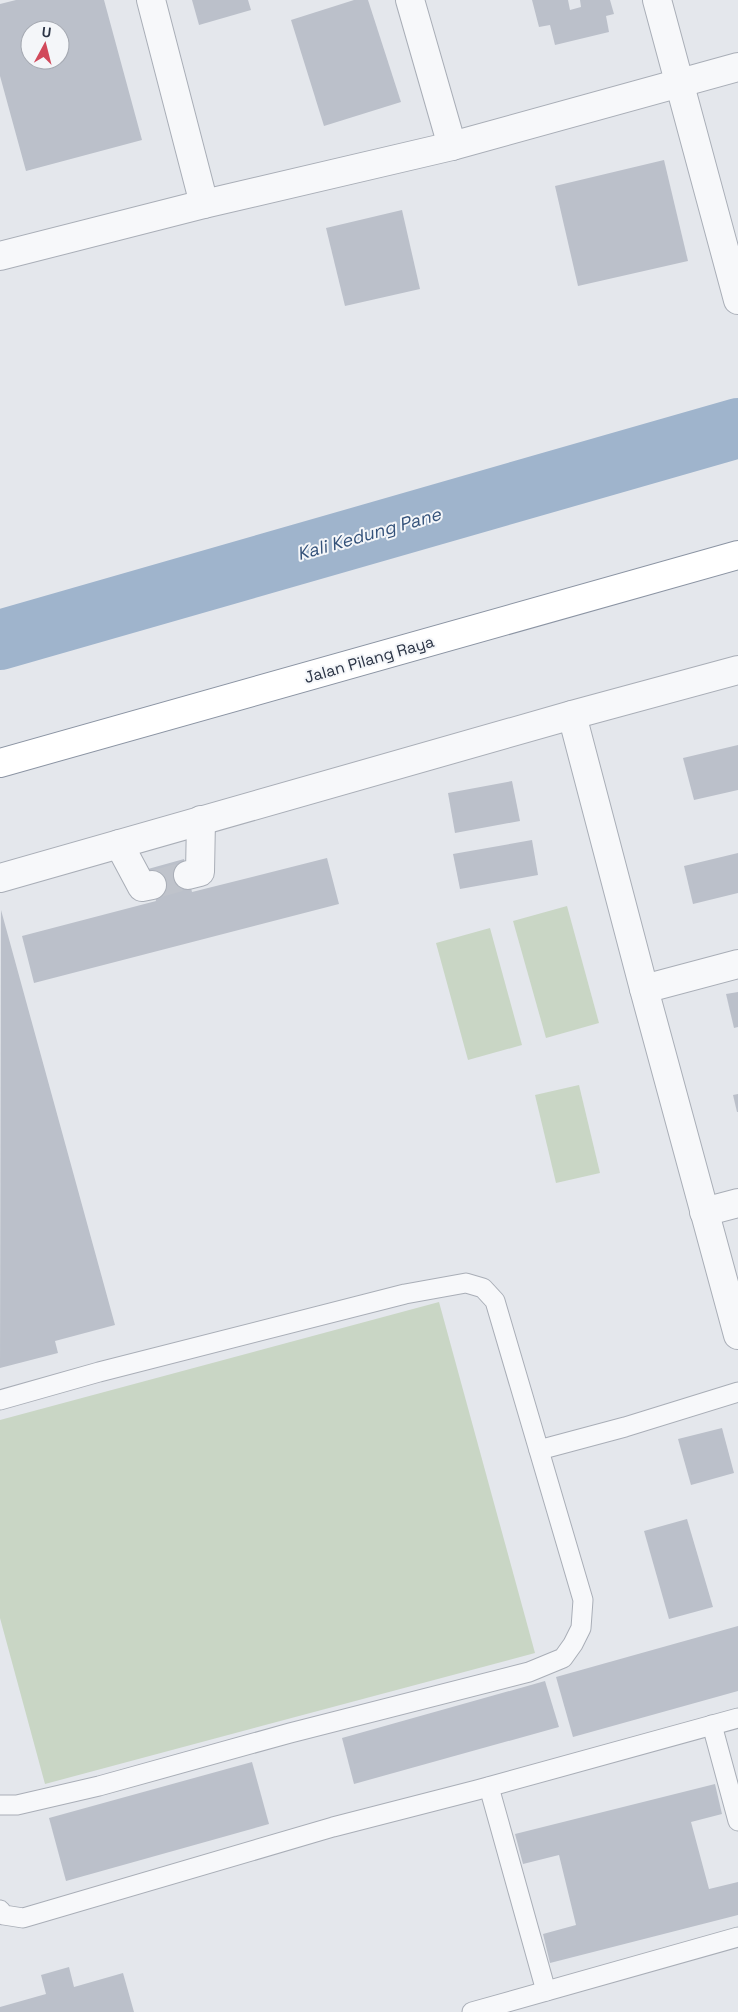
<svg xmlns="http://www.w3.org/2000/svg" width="738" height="2012" viewBox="0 0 738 2012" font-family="'Space Grotesk',sans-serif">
<rect width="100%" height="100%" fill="#e4e7ec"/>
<g fill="#c9d6c5">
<path d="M 567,906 L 599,1023 L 546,1038 L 513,921 Z"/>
<path d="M 490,928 L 522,1045 L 468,1060 L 436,943 Z"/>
<path d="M 579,1085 L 600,1173 L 556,1183 L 535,1095 Z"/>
<path d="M 439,1302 L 535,1653 L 45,1784 L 0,1618 L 0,1420 Z"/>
</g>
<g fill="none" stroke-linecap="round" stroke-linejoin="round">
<path stroke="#9fb4cc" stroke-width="60" d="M 0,640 L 738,428"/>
</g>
<g fill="#bbc0ca" fill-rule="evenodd">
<path d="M 16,0 L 104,0 L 142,140 L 26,171 L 0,76 L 0,4 ZM 30,30 L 60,30 L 60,60 L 30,60 Z"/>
<path d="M 192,0 L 248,0 L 251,10 L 199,25 Z"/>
<path d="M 354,0 L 368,0 L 401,102 L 324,126 L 291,20 Z"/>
<path d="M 532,0 L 568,0 L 570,10 L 581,7 L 580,0 L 610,0 L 614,14 L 606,16 L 609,32 L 555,45 L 550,25 L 539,27 Z"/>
<path d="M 664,160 L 688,261 L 578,286 L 555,186 Z"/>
<path d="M 402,210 L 420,289 L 345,306 L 326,228 Z"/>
<path d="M 738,745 L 738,790 L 694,800 L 683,758 Z"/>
<path d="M 512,781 L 520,821 L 455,833 L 448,793 Z"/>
<path d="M 532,840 L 538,875 L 460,889 L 453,854 Z"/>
<path d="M 738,853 L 738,893 L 693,904 L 684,866 Z"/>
<path d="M 327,858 L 339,904 L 34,983 L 22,936 L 156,901 L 148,869 L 184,859 L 192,892 Z"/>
<path d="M 1,910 L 115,1325 L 55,1341 L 58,1353 L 0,1368 Z"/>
<path d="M 738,992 L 738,1027 L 734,1028 L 726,994 Z"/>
<path d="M 738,1094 L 738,1112 L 737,1112 L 733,1095 Z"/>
<path d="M 722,1428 L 734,1473 L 691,1485 L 678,1439 Z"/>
<path d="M 687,1519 L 713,1607 L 669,1619 L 644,1531 Z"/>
<path d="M 738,1626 L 738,1691 L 573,1737 L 556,1677 Z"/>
<path d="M 545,1681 L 559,1727 L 354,1784 L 342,1738 Z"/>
<path d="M 252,1762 L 269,1824 L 66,1881 L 49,1818 Z"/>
<path d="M 715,1784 L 722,1814 L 691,1822 L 709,1889 L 738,1882 L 738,1915 L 550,1963 L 543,1934 L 576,1925 L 559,1855 L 523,1864 L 515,1834 Z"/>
<path d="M 69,1967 L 74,1987 L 123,1973 L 134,2012 L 0,2012 L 0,2007 L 46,1994 L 41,1975 Z"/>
</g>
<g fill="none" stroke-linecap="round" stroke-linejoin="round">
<path stroke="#bfc3cb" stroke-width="28" stroke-dasharray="28 14" stroke-linecap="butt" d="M 152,885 L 188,875"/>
<defs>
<g id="service">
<path d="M 0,1400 L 99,1372 L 405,1294 L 466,1283 L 483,1288 L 495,1301 L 583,1600 L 581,1628 L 573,1644 L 563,1658 L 529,1672 L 290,1733 L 99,1786 L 17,1805 L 0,1805"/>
<path d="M 539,1450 L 625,1427 L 738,1392"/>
<path d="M 712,1725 L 738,1821"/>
<path d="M 489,1787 L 546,1991"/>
<path d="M 0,1910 L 4,1915 L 23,1918 L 333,1827 L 477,1790 L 738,1718"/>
<path d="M 472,2012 L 738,1937"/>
</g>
<g id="minor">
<path d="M 151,0 L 204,204"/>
<path d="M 410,0 L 452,146"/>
<path d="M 657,0 L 738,300"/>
<path d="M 0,256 L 204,204 L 452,146 L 738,67"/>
<path d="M 572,715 L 644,989 L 738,1335"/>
<path d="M 119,844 L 142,887 L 152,885"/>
<path d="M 188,875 L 200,872 L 201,820"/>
<path d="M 0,878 L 572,715 L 738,670"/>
<path d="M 644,989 L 738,964"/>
<path d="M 704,1212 L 738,1203"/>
</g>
<path id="trunk" d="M 0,763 L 738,555"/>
</defs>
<use href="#service" stroke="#a9aeb7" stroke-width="21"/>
<use href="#minor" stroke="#a9aeb7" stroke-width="30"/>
<use href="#trunk" stroke="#8b94a3" stroke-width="30"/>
<use href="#service" stroke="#f7f8fa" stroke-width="19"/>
<use href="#minor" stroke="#f7f8fa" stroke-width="28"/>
<use href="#trunk" stroke="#fff" stroke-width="28"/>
</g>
<g text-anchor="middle" stroke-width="4" stroke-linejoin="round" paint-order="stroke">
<g font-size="16" fill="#2b3445" stroke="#f4f6f9">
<text transform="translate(369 659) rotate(-16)" y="6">Jalan Pilang Raya</text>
</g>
<g font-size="18" font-style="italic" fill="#34527a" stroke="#f4f6f9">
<text transform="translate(369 534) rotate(-16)" y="6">Kali Kedung Pane</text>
</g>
</g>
<g transform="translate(45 45) rotate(7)"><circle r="24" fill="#f4f6f9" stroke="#a4a8b1"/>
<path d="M0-4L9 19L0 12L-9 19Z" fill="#d1495b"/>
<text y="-8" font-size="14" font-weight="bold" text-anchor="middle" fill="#2b3445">U</text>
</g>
</svg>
